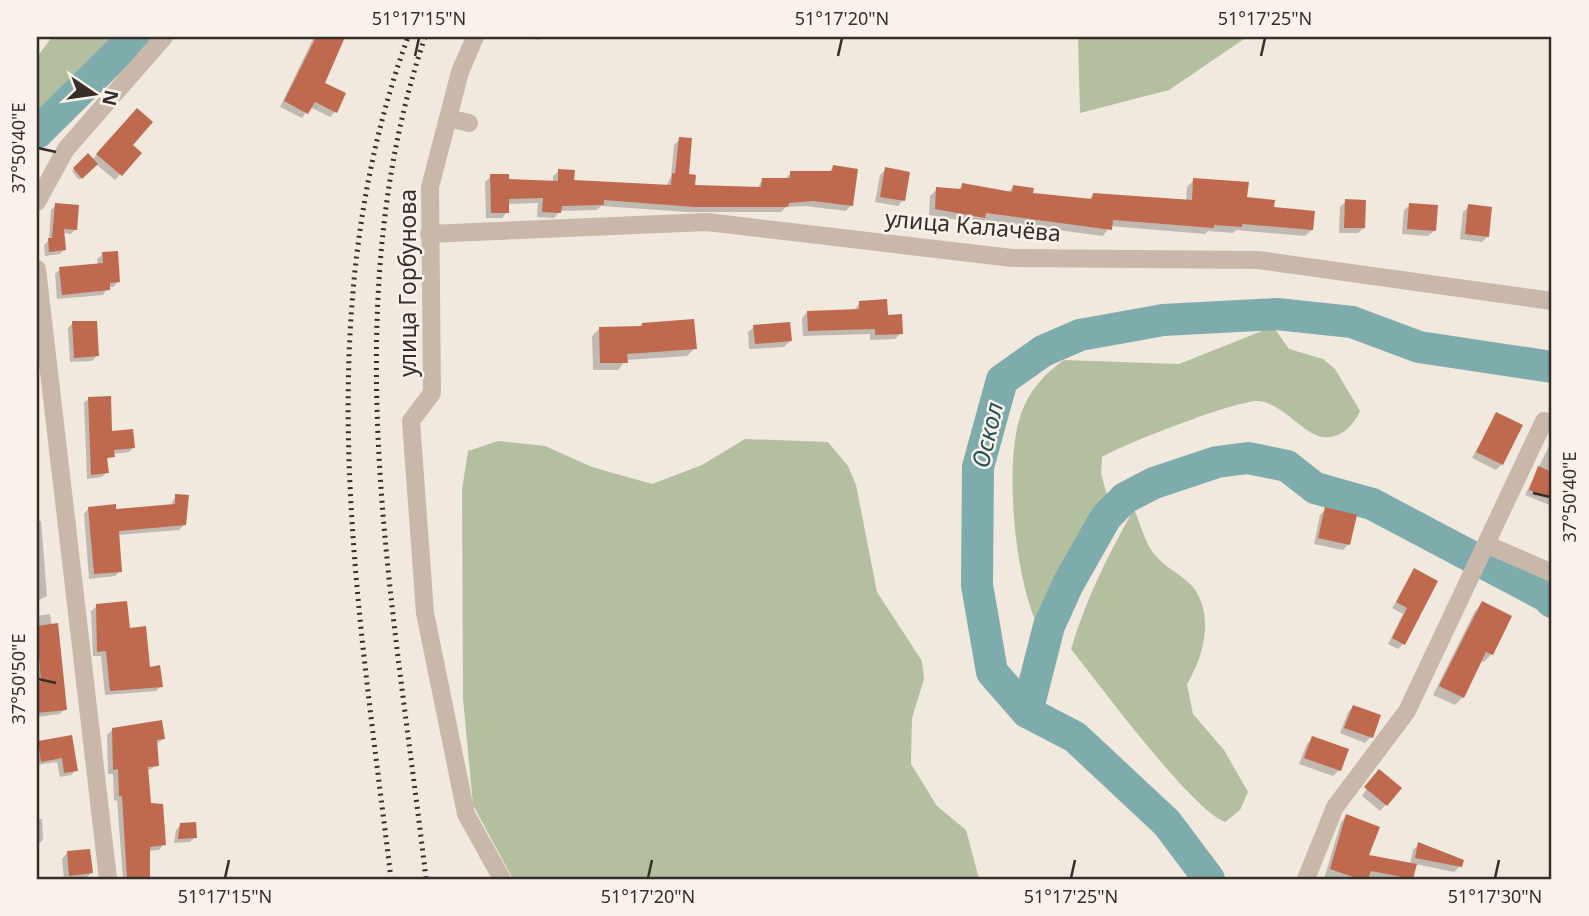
<svg xmlns="http://www.w3.org/2000/svg" width="1589" height="916" viewBox="0 0 1589 916" font-family="'Noto Sans',sans-serif">
<rect width="100%" height="100%" fill="#f1e8de"/>
<g fill="#b4bf9f">
<path d="M 52,37 L 136,37 L 90,94 L 37,149 L 37,57 Z"/>
<path d="M 1078,37 L 1247,37 L 1169,90 L 1080,113 Z"/>
<path d="M 1267,329 L 1275,329 L 1289,349 L 1323,359 L 1335,369 L 1360,411 C 1353,426 1341,439 1323,437 C 1304,435 1283,403 1258,401 C 1236,400 1124,444 1102,457 L 1101,473 L 1108,499 C 1082,545 1060,589 1045,639 C 1015,595 1003,464 1021,414 C 1029,391 1044,374 1064,360 L 1179,364 Z"/>
<path d="M 745,439 L 828,442 L 848,466 L 856,485 L 877,592 L 922,661 L 924,679 L 912,718 L 911,764 L 937,806 L 966,830 L 979,879 L 513,879 L 473,805 L 463,698 L 462,490 L 468,451 L 498,441 L 545,446 L 592,467 L 652,484 L 702,465 Z"/>
<path d="M 1134,509 C 1140,523 1145,543 1154,554 C 1164,567 1181,574 1192,586 C 1215,614 1204,656 1187,684 L 1193,714 L 1224,750 L 1248,792 L 1240,810 L 1225,822 C 1191,809 1099,684 1071,649 C 1086,599 1108,555 1134,509 Z"/>
</g>
<g fill="#0003">
<path d="M 314,37 L 344,37 L 322,84 L 335,112 L 330,117 L 310,107 L 302,118 L 280,107 Z"/>
<path d="M 521,37 L 543,37 L 539,40 Z"/>
<path d="M 132,116 L 131,145 L 139,153 L 115,180 L 96,164 L 79,180 L 72,171 L 88,156 L 92,160 Z"/>
<path d="M 680,139 L 687,176 L 693,186 L 757,189 L 762,180 L 785,179 L 791,173 L 828,173 L 833,167 L 851,205 L 846,211 L 806,206 L 786,207 L 781,212 L 687,212 L 601,206 L 597,210 L 560,211 L 554,218 L 537,217 L 538,203 L 507,204 L 507,212 L 502,218 L 486,218 L 485,182 L 491,176 L 507,181 L 553,183 L 553,176 L 559,171 L 572,181 L 666,186 L 671,177 L 674,145 Z"/>
<path d="M 886,169 L 903,200 L 898,206 L 875,202 L 880,175 Z"/>
<path d="M 1194,180 L 1272,209 L 1312,230 L 1305,236 L 1236,230 L 1233,233 L 1208,231 L 1205,234 L 1110,226 L 1103,236 L 981,220 L 977,223 L 929,215 L 930,196 L 937,189 L 957,191 L 963,185 L 1007,193 L 1014,186 L 1031,194 L 1088,200 L 1093,195 L 1186,201 L 1187,187 Z"/>
<path d="M 1346,201 L 1364,228 L 1358,233 L 1339,233 L 1340,207 Z"/>
<path d="M 56,205 L 75,229 L 71,234 L 63,233 L 64,250 L 60,254 L 45,256 L 44,245 L 49,240 L 51,210 Z"/>
<path d="M 1410,205 L 1434,231 L 1428,236 L 1402,234 L 1404,210 Z"/>
<path d="M 1469,206 L 1488,236 L 1482,242 L 1460,239 L 1463,212 Z"/>
<path d="M 103,254 L 119,281 L 113,287 L 108,287 L 103,295 L 57,299 L 55,274 L 60,269 L 98,266 L 97,259 Z"/>
<path d="M 860,302 L 886,317 L 901,333 L 895,339 L 870,340 L 870,334 L 803,336 L 802,318 L 807,312 L 854,311 Z"/>
<path d="M 73,323 L 98,355 L 92,361 L 70,362 L 68,328 Z"/>
<path d="M 642,324 L 695,348 L 687,356 L 626,360 L 618,370 L 593,370 L 592,336 L 599,329 L 639,327 Z"/>
<path d="M 754,327 L 790,341 L 784,347 L 749,349 L 748,332 Z"/>
<path d="M 89,398 L 110,432 L 133,448 L 129,452 L 113,454 L 105,461 L 107,472 L 102,477 L 87,479 L 84,403 Z"/>
<path d="M 1496,414 L 1502,464 L 1496,470 L 1472,458 Z"/>
<path d="M 1552,440 L 1552,506 L 1525,495 Z"/>
<path d="M 176,496 L 184,525 L 179,530 L 117,535 L 120,571 L 115,576 L 89,579 L 84,514 L 89,508 L 115,511 L 170,506 Z"/>
<path d="M 1326,509 L 1348,545 L 1343,550 L 1314,544 L 1320,515 Z"/>
<path d="M 37,515 L 38,521 L 41,521 L 47,596 L 37,601 Z"/>
<path d="M 1415,571 L 1403,644 L 1398,649 L 1388,644 L 1403,614 L 1392,608 Z"/>
<path d="M 1483,603 L 1510,616 L 1492,654 L 1484,662 L 1480,661 L 1463,697 L 1455,705 L 1433,695 L 1475,611 Z"/>
<path d="M 97,606 L 128,630 L 161,686 L 156,691 L 105,695 L 101,656 L 93,656 L 91,611 Z"/>
<path d="M 50,614 L 65,709 L 60,714 L 37,717 L 37,616 Z"/>
<path d="M 1353,707 L 1371,737 L 1365,743 L 1340,733 L 1348,712 Z"/>
<path d="M 112,730 L 163,739 L 157,744 L 158,765 L 147,771 L 149,804 L 164,844 L 159,850 L 148,851 L 149,879 L 123,879 L 117,800 L 114,801 L 113,774 L 108,774 L 107,735 Z"/>
<path d="M 71,738 L 76,770 L 71,775 L 60,777 L 57,762 L 37,765 L 38,743 Z"/>
<path d="M 1313,738 L 1339,770 L 1333,776 L 1299,764 L 1307,744 Z"/>
<path d="M 1374,777 L 1400,788 L 1380,811 L 1362,796 Z"/>
<path d="M 1346,816 L 1367,856 L 1410,865 L 1413,850 L 1419,844 L 1460,866 L 1454,872 L 1415,864 L 1411,879 L 1324,879 L 1341,822 Z"/>
<path d="M 37,819 L 42,819 L 43,840 L 37,845 Z"/>
<path d="M 181,825 L 195,837 L 190,842 L 174,843 L 176,830 Z"/>
<path d="M 67,853 L 91,873 L 86,878 L 64,879 L 62,859 Z"/>
</g>
<g fill="none" stroke-linecap="round" stroke-linejoin="round">
<g stroke="#7eabac" stroke-width="32">
<path d="M 37,133 L 134,37"/>
<path d="M 1027,712 L 1049,626 L 1068,584 L 1106,517 L 1125,498 L 1154,483 L 1217,462 L 1248,458 L 1287,466 L 1315,488 L 1372,504 L 1546,596 L 1552,602"/>
<path d="M 1209,879 L 1167,823 L 1075,737 L 1027,712 L 992,672 L 977,585 L 978,467 L 1002,380 L 1043,351 L 1080,335 L 1163,320 L 1277,314 L 1352,322 L 1419,347 L 1552,367"/>
</g>
</g>
<g fill="#bf694e">
<path d="M 316,37 L 345,37 L 325,83 L 346,93 L 337,113 L 315,102 L 308,114 L 284,101 Z"/>
<path d="M 137,108 L 153,122 L 133,145 L 142,153 L 122,176 L 96,154 Z"/>
<path d="M 679,137 L 692,138 L 689,174 L 696,175 L 695,185 L 761,187 L 762,178 L 790,178 L 790,171 L 832,171 L 833,165 L 858,169 L 853,206 L 813,201 L 789,203 L 788,207 L 694,207 L 604,200 L 604,205 L 562,206 L 561,213 L 542,212 L 543,198 L 509,199 L 509,213 L 491,213 L 490,174 L 509,174 L 509,179 L 558,181 L 558,169 L 575,170 L 574,180 L 671,185 L 672,173 L 675,174 Z"/>
<path d="M 88,153 L 98,164 L 82,179 L 73,168 Z"/>
<path d="M 885,167 L 910,172 L 905,201 L 880,197 Z"/>
<path d="M 1193,178 L 1249,182 L 1247,197 L 1275,200 L 1274,207 L 1315,211 L 1313,230 L 1242,224 L 1242,227 L 1214,225 L 1214,228 L 1113,220 L 1112,230 L 986,213 L 985,218 L 935,209 L 936,187 L 961,189 L 962,183 L 1012,192 L 1013,185 L 1034,188 L 1033,193 L 1092,199 L 1093,193 L 1192,200 Z"/>
<path d="M 1345,199 L 1366,200 L 1365,228 L 1344,228 Z"/>
<path d="M 55,203 L 79,205 L 77,230 L 64,229 L 66,250 L 49,252 L 48,238 L 52,238 Z"/>
<path d="M 1409,203 L 1438,205 L 1436,231 L 1407,229 Z"/>
<path d="M 1468,204 L 1492,207 L 1489,237 L 1465,234 Z"/>
<path d="M 118,251 L 120,282 L 110,283 L 110,290 L 62,295 L 59,267 L 103,263 L 102,252 Z"/>
<path d="M 887,299 L 888,315 L 902,314 L 903,334 L 875,335 L 875,329 L 808,331 L 807,311 L 859,309 L 859,301 Z"/>
<path d="M 694,319 L 697,349 L 627,354 L 628,363 L 600,363 L 599,327 L 642,326 L 642,323 Z"/>
<path d="M 72,321 L 97,321 L 99,356 L 74,358 Z"/>
<path d="M 790,322 L 792,341 L 755,344 L 753,325 Z"/>
<path d="M 111,396 L 112,431 L 133,429 L 135,448 L 114,450 L 115,457 L 107,458 L 109,473 L 91,475 L 88,397 Z"/>
<path d="M 1496,412 L 1523,425 L 1503,465 L 1476,452 Z"/>
<path d="M 1538,466 L 1552,472 L 1552,499 L 1529,490 Z"/>
<path d="M 175,494 L 189,495 L 186,525 L 119,531 L 122,572 L 94,574 L 88,507 L 116,504 L 116,509 L 175,504 Z"/>
<path d="M 1325,507 L 1357,515 L 1350,545 L 1318,538 Z"/>
<path d="M 1414,568 L 1438,581 L 1405,645 L 1392,638 L 1407,608 L 1396,602 Z"/>
<path d="M 127,601 L 130,628 L 146,626 L 150,667 L 160,665 L 163,687 L 110,691 L 106,651 L 97,652 L 96,604 Z"/>
<path d="M 1482,601 L 1512,616 L 1493,655 L 1486,652 L 1464,698 L 1439,686 Z"/>
<path d="M 58,623 L 67,710 L 37,713 L 37,682 L 41,682 L 37,626 Z"/>
<path d="M 1353,705 L 1381,715 L 1373,738 L 1344,728 Z"/>
<path d="M 162,720 L 165,739 L 157,740 L 159,766 L 148,767 L 151,803 L 163,804 L 166,845 L 150,847 L 150,879 L 127,879 L 122,796 L 119,796 L 118,769 L 113,770 L 112,728 Z"/>
<path d="M 72,735 L 78,771 L 64,773 L 62,758 L 41,762 L 38,741 Z"/>
<path d="M 1312,736 L 1349,749 L 1341,771 L 1304,758 Z"/>
<path d="M 1379,769 L 1402,788 L 1387,806 L 1364,787 Z"/>
<path d="M 1346,814 L 1380,827 L 1369,855 L 1417,864 L 1413,879 L 1371,871 L 1368,879 L 1359,879 L 1330,869 Z"/>
<path d="M 196,822 L 197,838 L 178,839 L 180,823 Z"/>
<path d="M 1418,842 L 1464,860 L 1462,867 L 1415,858 Z"/>
<path d="M 90,849 L 93,873 L 69,876 L 67,851 Z"/>
</g>
<g fill="none" stroke-linecap="round" stroke-linejoin="round">
<g stroke="#c9b8aa" stroke-width="18">
<path d="M 475,37 L 460,72 L 430,187 L 432,393 L 411,421 L 425,613 L 466,814 L 502,879"/>
<path d="M 448,118 L 469,123"/>
<path d="M 37,202 L 66,149 L 164,37"/>
<path d="M 429,234 L 707,222 L 1012,258 L 1258,260 L 1552,301"/>
<path d="M 37,269 L 108,879"/>
<path d="M 1486,544 L 1552,573"/>
<path d="M 1306,879 L 1335,807 L 1407,711 L 1544,421"/>
</g>
<g stroke="#372d29" stroke-width="5" stroke-dasharray="2 5" stroke-linecap="butt">
<path d="M 425,37 C 333,309 394,601 426,879"/>
<path d="M 391,879 C 357,595 307,314 408,37"/>
</g>
</g>
<path fill="none" stroke="#372d29" stroke-width="2.5" d="M 415,56 L 419,38M 838,56 L 842,38M 1261,56 L 1265,38M 38,148 L 56,152M 1533,493 L 1550,497M 38,679 L 56,683M 225,878 L 229,860M 648,878 L 652,860M 1071,878 L 1075,860M 1495,878 L 1499,860"/>
<g text-anchor="middle" stroke-width="5" stroke-linejoin="round" paint-order="stroke">
<g font-size="23" fill="#372d29" stroke="#f9f2ea">
<text transform="translate(973 226) rotate(5)" y="8">улица Калачёва</text>
<text transform="translate(408 283) rotate(-90)" y="8">улица Горбунова</text>
</g>
<g font-size="24" font-style="italic" fill="#215256" stroke="#f9f2ea">
<text transform="translate(988 435) rotate(-77)" y="8">Оскол</text>
</g>
</g>
<rect width="1589" height="916" fill="none" stroke="#f9f2ea" stroke-width="77"/>
<g transform="translate(94 94) rotate(103)" stroke="#f9f2ea" stroke-width="5" paint-order="stroke">
<path d="M0-5L12 26L0 18L-12 26Z" fill="#372d29"/>
<text y="-10" font-size="19" font-weight="bold" text-anchor="middle" fill="#372d29">N</text>
</g>
<rect x="38" y="38" width="1512" height="840" fill="none" stroke="#372d29" stroke-width="2.5"/>
<g font-size="18" text-anchor="middle" fill="#372d29">
<text x="419" y="25">51°17'15"N</text>
<text x="842" y="25">51°17'20"N</text>
<text x="1265" y="25">51°17'25"N</text>
<text transform="translate(19 148) rotate(-90)" y="6">37°50'40"E</text>
<text transform="translate(1570 497) rotate(-90)" y="6">37°50'40"E</text>
<text transform="translate(19 679) rotate(-90)" y="6">37°50'50"E</text>
<text x="225" y="903">51°17'15"N</text>
<text x="648" y="903">51°17'20"N</text>
<text x="1071" y="903">51°17'25"N</text>
<text x="1495" y="903">51°17'30"N</text>
</g>
</svg>
